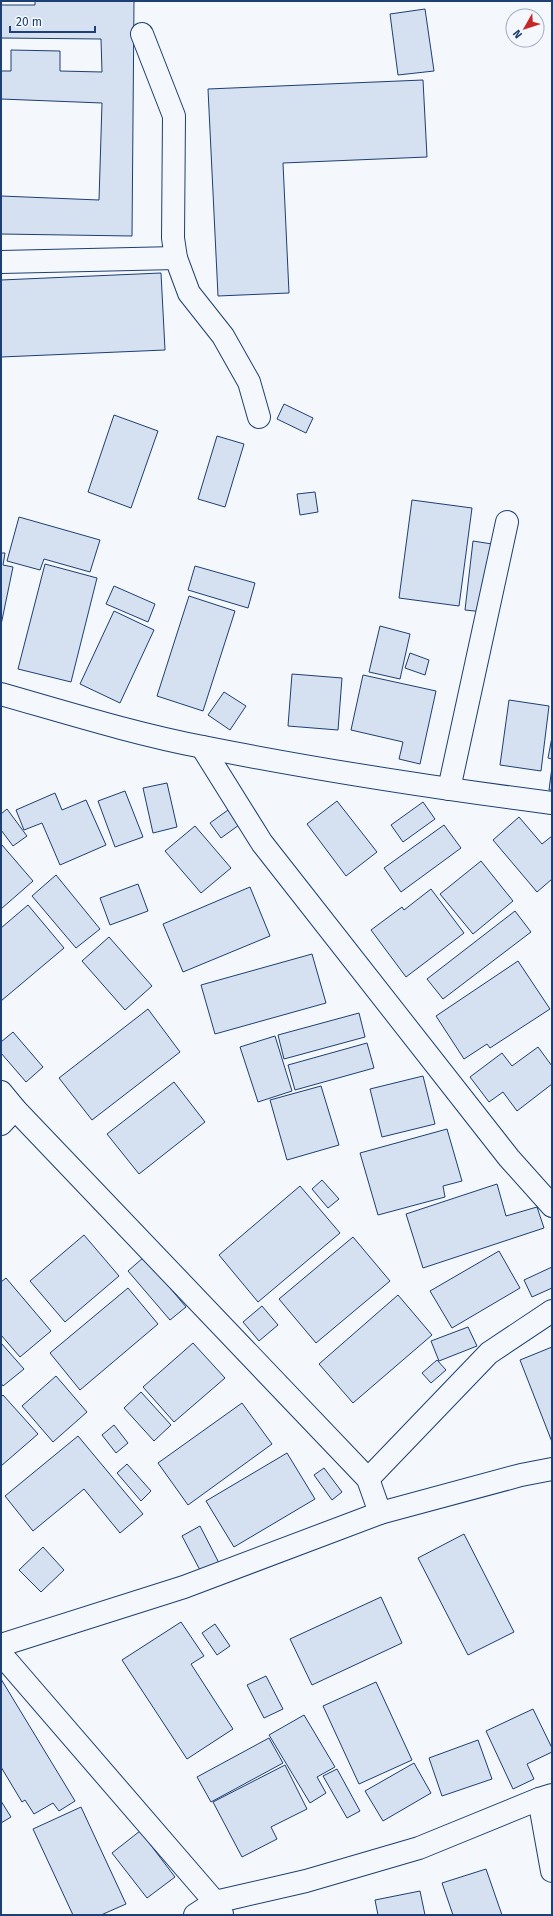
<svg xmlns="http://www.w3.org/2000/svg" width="553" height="1916" viewBox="0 0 553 1916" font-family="'Fira Sans',sans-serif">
<rect width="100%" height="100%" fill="#f4f7fb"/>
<g fill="#d5e0f0" stroke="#1d3f73">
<path d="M 35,1 L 134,1 L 132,236 L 1,234 L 1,196 L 99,200 L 102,103 L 1,99 L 1,71 L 11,71 L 11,50 L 60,51 L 60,71 L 102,72 L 101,39 L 1,38 L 1,5 L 35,5 Z"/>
<path d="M 425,9 L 434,71 L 398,75 L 390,14 Z"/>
<path d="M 423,80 L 427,157 L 283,163 L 289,293 L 218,296 L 208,89 Z"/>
<path d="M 161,273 L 165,350 L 1,357 L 1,280 Z"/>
<path d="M 284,404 L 313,418 L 306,433 L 277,419 Z"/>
<path d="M 114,415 L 158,431 L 131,508 L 88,492 Z"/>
<path d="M 217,436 L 244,444 L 225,507 L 198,499 Z"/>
<path d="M 315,492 L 318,512 L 300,515 L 297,494 Z"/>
<path d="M 412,500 L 472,508 L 459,606 L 399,598 Z"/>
<path d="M 19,517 L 100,540 L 90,572 L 44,559 L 40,570 L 7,561 Z"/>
<path d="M 473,541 L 492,544 L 484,612 L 465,610 Z"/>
<path d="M 1,553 L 5,553 L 3,565 L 13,567 L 1,625 Z"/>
<path d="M 45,564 L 97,578 L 71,682 L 18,669 Z"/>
<path d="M 195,566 L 255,583 L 248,608 L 188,590 Z"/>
<path d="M 114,586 L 155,604 L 148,622 L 106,604 Z"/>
<path d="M 189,596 L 235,611 L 203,711 L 157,696 Z"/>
<path d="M 114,611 L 154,630 L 120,703 L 80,684 Z"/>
<path d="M 380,626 L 410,634 L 400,679 L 369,672 Z"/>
<path d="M 410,653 L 429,660 L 425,675 L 405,668 Z"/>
<path d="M 292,674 L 342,678 L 338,730 L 288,726 Z"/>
<path d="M 363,675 L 436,691 L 420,764 L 399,759 L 403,742 L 351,730 Z"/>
<path d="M 224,692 L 246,706 L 230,730 L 208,715 Z"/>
<path d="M 509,700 L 549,706 L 541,771 L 500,765 Z"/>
<path d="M 552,737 L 552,759 L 548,758 Z"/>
<path d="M 552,767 L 552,790 L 549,790 Z"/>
<path d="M 167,783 L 177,827 L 153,833 L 143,788 Z"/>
<path d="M 125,791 L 143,837 L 115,847 L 98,801 Z"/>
<path d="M 55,793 L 62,810 L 86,800 L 106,845 L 60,865 L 42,823 L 24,830 L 16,810 Z"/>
<path d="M 337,801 L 377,852 L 346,876 L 307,824 Z"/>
<path d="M 423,802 L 435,819 L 403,842 L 391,825 Z"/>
<path d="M 7,809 L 27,836 L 13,846 L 1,830 L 1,814 Z"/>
<path d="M 228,810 L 239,825 L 221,838 L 210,823 Z"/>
<path d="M 519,817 L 542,844 L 552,836 L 552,879 L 537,892 L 493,840 Z"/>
<path d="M 444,825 L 461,848 L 401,892 L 384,868 Z"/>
<path d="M 195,826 L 231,868 L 201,893 L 165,851 Z"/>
<path d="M 2,845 L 33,881 L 1,909 L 1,846 Z"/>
<path d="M 481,861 L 513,901 L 473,934 L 440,894 Z"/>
<path d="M 56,875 L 100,929 L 76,948 L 32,896 Z"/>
<path d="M 138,884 L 148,911 L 110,925 L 100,898 Z"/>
<path d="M 250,887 L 270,936 L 183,972 L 163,924 Z"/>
<path d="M 431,889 L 464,933 L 406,977 L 371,930 L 402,907 L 404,910 Z"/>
<path d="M 28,905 L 64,948 L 1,1001 L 1,928 Z"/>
<path d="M 515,911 L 531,932 L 443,999 L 427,979 Z"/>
<path d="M 109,937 L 152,986 L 125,1010 L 82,961 Z"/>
<path d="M 312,954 L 326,1003 L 215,1034 L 201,985 Z"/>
<path d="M 518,961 L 550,1009 L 490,1048 L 487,1044 L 464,1059 L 436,1016 Z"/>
<path d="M 148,1009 L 180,1052 L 92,1120 L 59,1078 Z"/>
<path d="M 359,1013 L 365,1037 L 284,1059 L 278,1035 Z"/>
<path d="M 13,1032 L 43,1067 L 26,1082 L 1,1053 L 1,1042 Z"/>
<path d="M 275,1036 L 292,1091 L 258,1102 L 240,1047 Z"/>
<path d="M 367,1043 L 374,1068 L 295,1090 L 288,1065 Z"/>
<path d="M 538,1047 L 552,1066 L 552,1084 L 517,1111 L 503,1092 L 489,1102 L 470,1077 L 502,1053 L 512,1066 Z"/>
<path d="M 423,1076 L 435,1124 L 382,1137 L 370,1089 Z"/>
<path d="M 174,1082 L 205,1122 L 139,1174 L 107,1134 Z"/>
<path d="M 321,1086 L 339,1145 L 287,1160 L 270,1100 Z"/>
<path d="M 447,1129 L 462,1181 L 443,1186 L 445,1197 L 378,1215 L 360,1153 Z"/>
<path d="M 322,1180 L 339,1199 L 328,1208 L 312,1189 Z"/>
<path d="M 497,1184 L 506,1216 L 537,1207 L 544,1228 L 423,1268 L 406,1214 Z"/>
<path d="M 300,1186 L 340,1233 L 258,1302 L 219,1255 Z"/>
<path d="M 84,1235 L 119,1276 L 65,1322 L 30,1281 Z"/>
<path d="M 353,1237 L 390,1281 L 316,1343 L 279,1299 Z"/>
<path d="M 499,1251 L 520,1288 L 452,1328 L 430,1291 Z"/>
<path d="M 144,1257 L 186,1307 L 170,1320 L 128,1271 Z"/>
<path d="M 552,1267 L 552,1288 L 532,1297 L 524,1280 Z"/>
<path d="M 6,1278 L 51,1331 L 20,1357 L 1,1335 L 1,1282 Z"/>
<path d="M 128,1288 L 158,1324 L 80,1390 L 50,1353 Z"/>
<path d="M 398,1295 L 432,1335 L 353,1403 L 319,1364 Z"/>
<path d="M 262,1306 L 278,1325 L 259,1341 L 243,1322 Z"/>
<path d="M 468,1327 L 477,1346 L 439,1361 L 431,1341 Z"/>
<path d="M 1,1343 L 24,1369 L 3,1386 L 1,1383 Z"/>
<path d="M 193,1343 L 225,1378 L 174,1422 L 143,1387 Z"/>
<path d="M 552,1347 L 552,1442 L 520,1360 Z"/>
<path d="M 437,1360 L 446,1370 L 431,1383 L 422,1373 Z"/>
<path d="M 56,1376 L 87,1412 L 53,1442 L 22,1406 Z"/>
<path d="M 141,1392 L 171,1425 L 154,1441 L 124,1408 Z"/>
<path d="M 3,1395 L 38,1434 L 1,1466 L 1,1397 Z"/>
<path d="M 242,1403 L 272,1444 L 188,1505 L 158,1463 Z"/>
<path d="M 114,1425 L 128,1443 L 116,1453 L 102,1435 Z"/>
<path d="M 78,1436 L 143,1514 L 120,1533 L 84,1489 L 33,1531 L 5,1496 Z"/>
<path d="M 287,1453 L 315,1499 L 234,1547 L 206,1501 Z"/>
<path d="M 127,1464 L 151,1491 L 141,1501 L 117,1473 Z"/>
<path d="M 324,1468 L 342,1492 L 332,1500 L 314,1475 Z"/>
<path d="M 200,1526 L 219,1563 L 201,1572 L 182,1536 Z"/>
<path d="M 464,1534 L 514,1632 L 468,1655 L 418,1558 Z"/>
<path d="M 43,1547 L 64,1570 L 41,1592 L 19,1570 Z"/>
<path d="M 381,1597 L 402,1643 L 312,1685 L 290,1639 Z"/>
<path d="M 181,1622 L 204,1656 L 191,1664 L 233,1729 L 187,1759 L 122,1660 Z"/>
<path d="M 215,1624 L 230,1646 L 217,1655 L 202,1633 Z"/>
<path d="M 266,1676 L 283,1709 L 264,1718 L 247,1685 Z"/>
<path d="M 1,1679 L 75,1801 L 59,1811 L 53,1803 L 34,1814 L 25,1800 L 22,1802 L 1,1767 Z"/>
<path d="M 376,1682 L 412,1760 L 359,1784 L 323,1706 Z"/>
<path d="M 533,1709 L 552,1748 L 552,1752 L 527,1764 L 534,1779 L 513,1789 L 486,1731 Z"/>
<path d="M 304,1715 L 335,1767 L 317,1777 L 326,1793 L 310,1803 L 269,1735 Z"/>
<path d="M 269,1738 L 283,1763 L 211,1802 L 197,1777 Z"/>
<path d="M 478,1740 L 492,1779 L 442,1796 L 429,1758 Z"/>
<path d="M 414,1763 L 431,1793 L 383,1821 L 365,1791 Z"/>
<path d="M 285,1765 L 307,1809 L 271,1827 L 277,1839 L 242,1857 L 213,1802 Z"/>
<path d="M 337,1769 L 360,1811 L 347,1818 L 323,1776 Z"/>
<path d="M 1,1801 L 11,1817 L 1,1823 Z"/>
<path d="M 81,1807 L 126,1904 L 101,1915 L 73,1915 L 33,1829 Z"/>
<path d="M 140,1831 L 175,1877 L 147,1898 L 112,1853 Z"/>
<path d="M 486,1869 L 502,1915 L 453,1915 L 442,1883 Z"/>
<path d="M 420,1891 L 425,1915 L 378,1915 L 375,1900 Z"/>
</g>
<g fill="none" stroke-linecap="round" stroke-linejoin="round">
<defs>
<g id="minor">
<path d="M 142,34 L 174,116 L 173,238 L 176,258 L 189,293 L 223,336 L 249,382 L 259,417"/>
<path d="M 1,262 L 176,258"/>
<path d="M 1,694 C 68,713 135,734 203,747 C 318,770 435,788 552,803"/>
<path d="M 202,747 L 262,843 L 509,1158 L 552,1206"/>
<path d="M 449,789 L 507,522"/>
<path d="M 1,1092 L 15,1109 L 368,1479 L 380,1513"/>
<path d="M 1,1124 L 15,1109"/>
<path d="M 368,1479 L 489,1353 L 552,1311"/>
<path d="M 1,1645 L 184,1587 L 380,1513 L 521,1475 L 552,1469"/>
<path d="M 1,1654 L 215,1902 L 222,1914"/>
<path d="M 539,1799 L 552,1871"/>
<path d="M 195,1915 L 215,1902 L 306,1881 L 419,1848 L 539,1799 L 552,1795"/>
</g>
</defs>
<use href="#minor" stroke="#1d3f73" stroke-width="24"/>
<use href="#minor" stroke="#f4f7fb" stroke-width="22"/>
</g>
<rect width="553" height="1916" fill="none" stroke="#1d3f73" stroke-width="4"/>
<g transform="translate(525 28) rotate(231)"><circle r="19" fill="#f4f7fb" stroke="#9eadc5"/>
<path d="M0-3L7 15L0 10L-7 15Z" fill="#c62828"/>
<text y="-6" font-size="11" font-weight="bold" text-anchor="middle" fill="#1d3f73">N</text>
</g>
<path d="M10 26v6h85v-6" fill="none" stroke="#1d3f73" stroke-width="2"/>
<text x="16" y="26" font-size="12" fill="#1d3f73" stroke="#f4f7fb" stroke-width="3" paint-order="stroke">20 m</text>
</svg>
